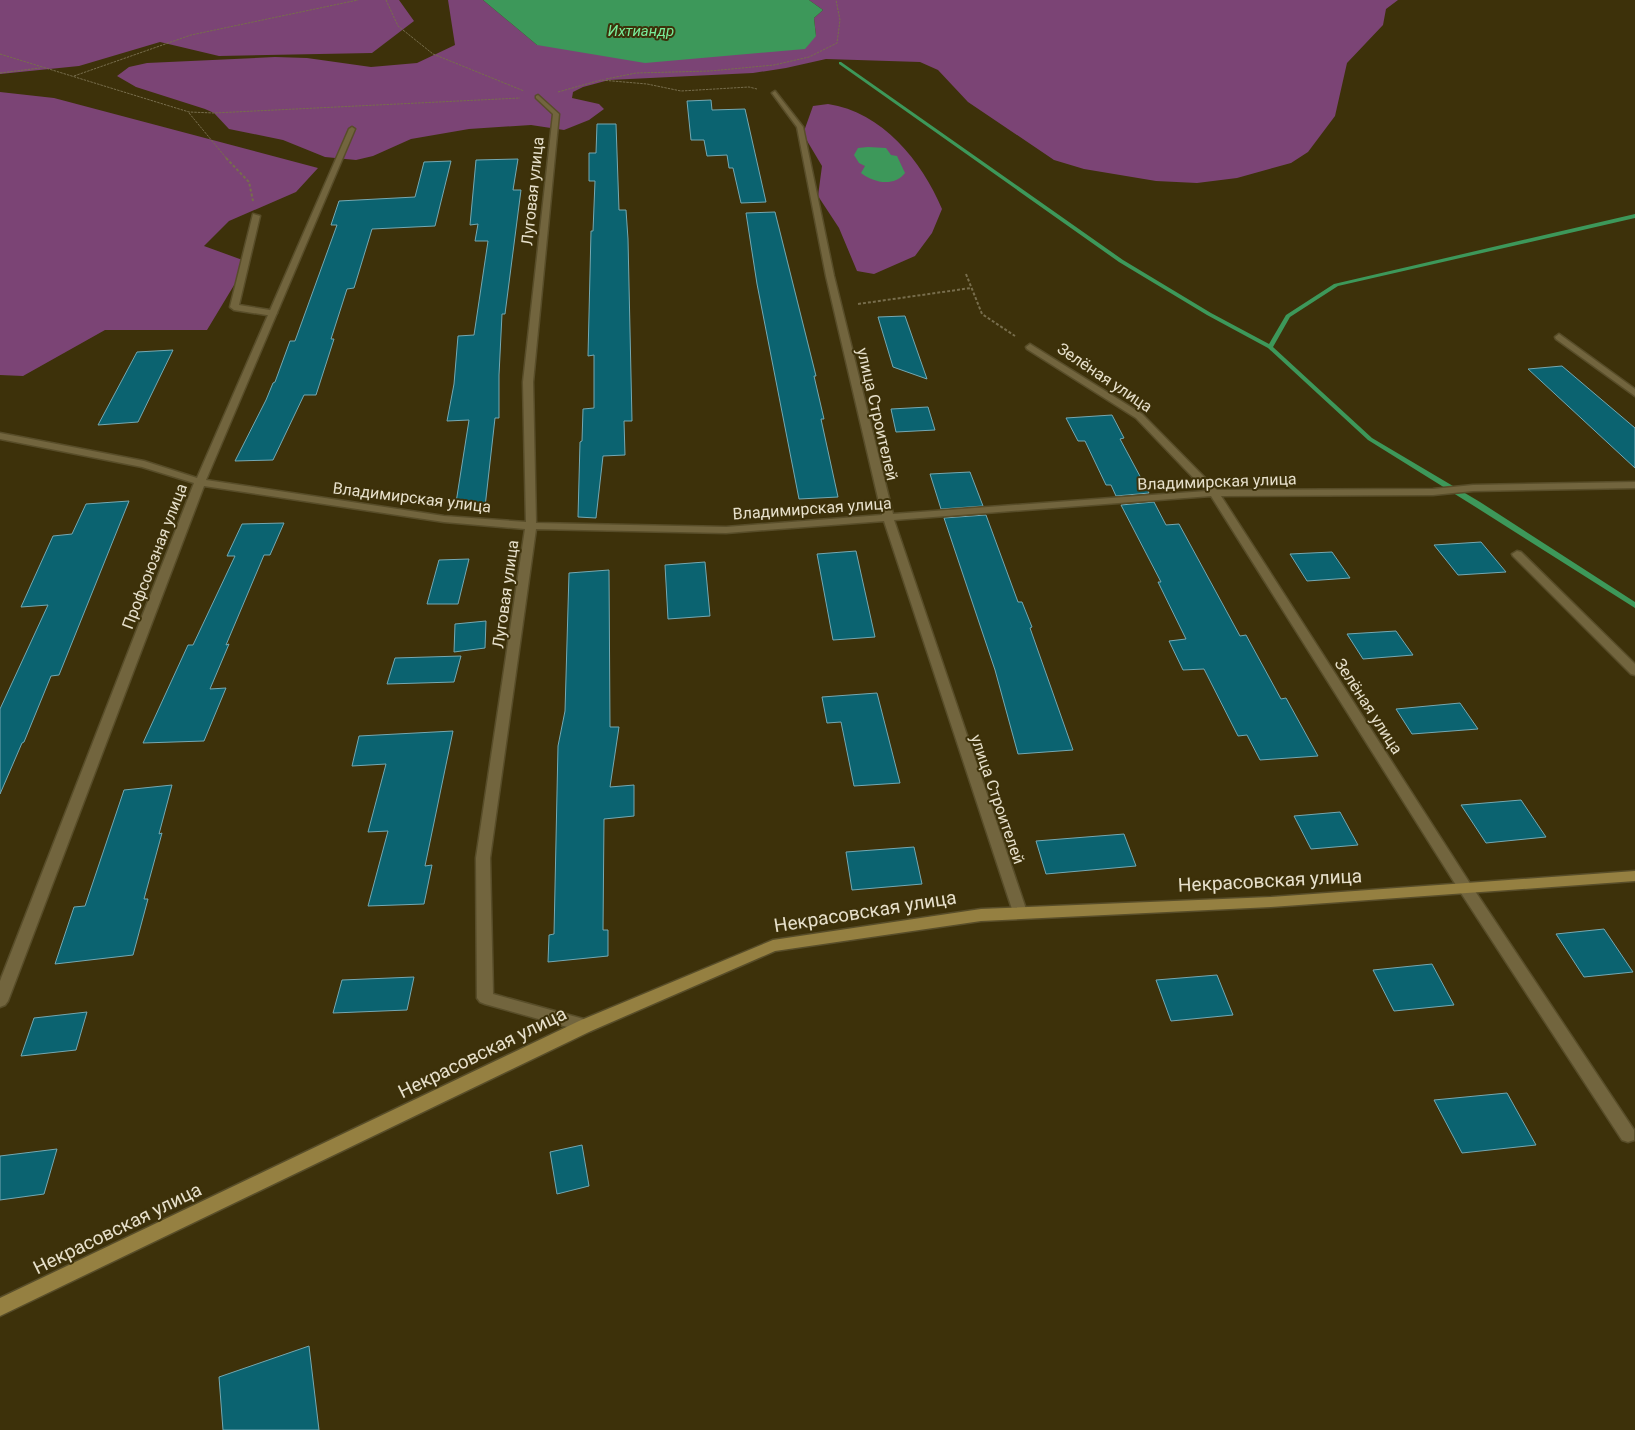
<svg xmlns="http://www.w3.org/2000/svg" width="1635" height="1430" viewBox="0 0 1635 1430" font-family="Roboto,sans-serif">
<rect width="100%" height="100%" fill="#3d310a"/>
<g fill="#7b4475">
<path d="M 0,0 L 399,0 L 414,21 L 372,53 L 219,56 L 160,42 L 79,66 L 0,74 Z"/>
<path d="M 448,0 L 483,0 L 537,45 L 816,36 L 814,18 L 823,10 L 809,0 L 1398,0 L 1386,9 L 1383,25 L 1347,63 L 1335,116 L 1308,152 L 1291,163 L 1237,178 L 1197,183 L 1156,181 L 1084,169 L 1054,160 L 968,102 L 938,70 L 920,62 L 826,59 L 786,68 L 753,73 L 609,80 L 583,87 L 573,92 L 572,98 L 599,104 L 604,109 L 589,120 L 564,130 L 531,125 L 469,129 L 411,139 L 373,156 L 356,160 L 325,157 L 283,140 L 229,129 L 214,113 L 205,109 L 136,87 L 117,76 L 129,67 L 147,63 L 275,57 L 307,58 L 371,67 L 417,63 L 455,45 Z"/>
<path d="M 0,92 L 54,98 L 318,168 L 296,192 L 229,221 L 204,246 L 248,262 L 207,330 L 105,330 L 23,376 L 0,375 Z"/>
<path d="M 828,104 C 882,112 922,161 942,209 L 932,233 L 915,256 L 874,274 L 857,271 L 839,228 L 818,196 L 822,166 L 803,134 L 813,106 Z"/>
</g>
<g fill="#3d985a">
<path d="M 483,0 L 809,0 L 823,10 L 814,18 L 816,36 L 805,49 L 645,63 L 537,45 Z"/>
<path d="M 868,147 L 886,148 L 891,155 L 897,156 L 905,173 C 894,187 874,183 861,173 L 865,166 L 859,163 L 854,155 L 858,148 Z"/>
</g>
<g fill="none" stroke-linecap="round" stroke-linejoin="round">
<path fill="#3d985a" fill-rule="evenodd" d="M 839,62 L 841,62 L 1123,260 L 1211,313 L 1269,344 L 1286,315 L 1334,284 L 1635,214 L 1635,218 L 1338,286 L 1290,317 L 1273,347 L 1372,438 L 1480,502 L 1635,602 L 1635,608 L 1474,506 L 1368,440 L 1268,348 L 1207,315 L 1119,262 L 839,64 Z"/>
</g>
<g fill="#0b6370" stroke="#74a8b2">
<path d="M 711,100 L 712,110 L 745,109 L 766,202 L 741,203 L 733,168 L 729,168 L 727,155 L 707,156 L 704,140 L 691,140 L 687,101 Z"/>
<path d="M 597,124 L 616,124 L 619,210 L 626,210 L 628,239 L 632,421 L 624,421 L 625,455 L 603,456 L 596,518 L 578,517 L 580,442 L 582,441 L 583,409 L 594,408 L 594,355 L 588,356 L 591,231 L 593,231 L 595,181 L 589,181 L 589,153 L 596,153 Z"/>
<path d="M 518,159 L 513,190 L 521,190 L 505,314 L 502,314 L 499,375 L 499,418 L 495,418 L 485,507 L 455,509 L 469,420 L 447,421 L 454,384 L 458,336 L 474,335 L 488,241 L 475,241 L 478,224 L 470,225 L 476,160 Z"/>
<path d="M 451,161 L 435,226 L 372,229 L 354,288 L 347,289 L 331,339 L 334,339 L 316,395 L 304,395 L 273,460 L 235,461 L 266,400 L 273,383 L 275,382 L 290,341 L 295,341 L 337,225 L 331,225 L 339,201 L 415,197 L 424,162 Z"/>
<path d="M 775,212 L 816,376 L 814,376 L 824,419 L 821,419 L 838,497 L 799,499 L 757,284 L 746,213 Z"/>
<path d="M 905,316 L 927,379 L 893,367 L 878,317 Z"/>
<path d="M 173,350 L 138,422 L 98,425 L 137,352 Z"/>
<path d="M 1562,366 L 1635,428 L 1635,468 L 1528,369 Z"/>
<path d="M 928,407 L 935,430 L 896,432 L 891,409 Z"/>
<path d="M 1112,415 L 1124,438 L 1120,439 L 1149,493 L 1116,496 L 1111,485 L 1106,485 L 1085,441 L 1078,441 L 1066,418 Z"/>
<path d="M 970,472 L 983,506 L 941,509 L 930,474 Z"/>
<path d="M 129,501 L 59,675 L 51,676 L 24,742 L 22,743 L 0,794 L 0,709 L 48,605 L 21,607 L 53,536 L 72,534 L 86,504 Z"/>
<path d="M 1154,502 L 1166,525 L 1179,524 L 1240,636 L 1246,635 L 1281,699 L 1286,698 L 1318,756 L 1260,760 L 1247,735 L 1238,736 L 1204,669 L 1183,670 L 1169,641 L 1186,639 L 1158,582 L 1161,582 L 1121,505 Z"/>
<path d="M 986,515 L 1018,602 L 1022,602 L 1032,627 L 1030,628 L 1073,750 L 1018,754 L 995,670 L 944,518 Z"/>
<path d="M 284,523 L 270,555 L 264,555 L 226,645 L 229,644 L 210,689 L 226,688 L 204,741 L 143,743 L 188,645 L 193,645 L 235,556 L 227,556 L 242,524 Z"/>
<path d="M 1481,542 L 1506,572 L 1458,575 L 1434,545 Z"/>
<path d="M 856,551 L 875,637 L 833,640 L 817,554 Z"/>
<path d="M 1332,552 L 1350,578 L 1307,581 L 1290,554 Z"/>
<path d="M 469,559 L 458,604 L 427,604 L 439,560 Z"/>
<path d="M 705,562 L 710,616 L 668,619 L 665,565 Z"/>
<path d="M 609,570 L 610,727 L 619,727 L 610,787 L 634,785 L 634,816 L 604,819 L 603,930 L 608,930 L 608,956 L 548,962 L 549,935 L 554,934 L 558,746 L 565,711 L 569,573 Z"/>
<path d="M 486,621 L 485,648 L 454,652 L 455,624 Z"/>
<path d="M 1396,631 L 1413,655 L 1363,659 L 1347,634 Z"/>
<path d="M 461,656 L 454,682 L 387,684 L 395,658 Z"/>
<path d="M 877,693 L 900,783 L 854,786 L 841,722 L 827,723 L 822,697 Z"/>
<path d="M 1460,703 L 1478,729 L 1412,734 L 1396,709 Z"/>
<path d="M 453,731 L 425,866 L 432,865 L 424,904 L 368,906 L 388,831 L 368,832 L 386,764 L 352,766 L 359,736 Z"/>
<path d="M 172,785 L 159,834 L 162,833 L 144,899 L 148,899 L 133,955 L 55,964 L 74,907 L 85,906 L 124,790 Z"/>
<path d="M 1521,800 L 1546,837 L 1486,843 L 1461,805 Z"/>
<path d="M 1340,812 L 1358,845 L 1311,849 L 1294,816 Z"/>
<path d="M 1124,834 L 1136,866 L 1046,874 L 1036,841 Z"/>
<path d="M 914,847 L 922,884 L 852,890 L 846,852 Z"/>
<path d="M 1604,929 L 1633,972 L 1584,977 L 1556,934 Z"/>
<path d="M 1432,964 L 1454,1005 L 1394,1011 L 1373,970 Z"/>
<path d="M 1217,975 L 1233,1015 L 1171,1021 L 1156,980 Z"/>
<path d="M 414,977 L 407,1010 L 333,1013 L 342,980 Z"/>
<path d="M 87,1012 L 76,1050 L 21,1056 L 34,1018 Z"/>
<path d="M 1507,1093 L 1536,1145 L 1462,1153 L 1434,1100 Z"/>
<path d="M 582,1145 L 589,1186 L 557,1194 L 550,1152 Z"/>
<path d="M 57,1149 L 44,1194 L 0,1200 L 0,1156 Z"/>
<path d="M 309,1346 L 319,1430 L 223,1430 L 219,1377 Z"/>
</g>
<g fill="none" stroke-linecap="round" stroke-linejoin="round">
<defs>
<path id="lane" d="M 253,214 L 260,216 L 239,305 L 276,311 L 277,313 L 273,316 L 234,310 L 230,307 Z"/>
<g id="street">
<path d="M 775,91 L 803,127 L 834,276 L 893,514 L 1206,491 L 1136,418 L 1027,349 L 1026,347 L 1030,344 L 1142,414 L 1217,490 L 1433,489 L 1473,485 L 1635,482 L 1635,488 L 1473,491 L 1433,495 L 1221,496 L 1471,885 L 1634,1130 L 1634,1140 L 1628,1142 L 1622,1140 L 1461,893 L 1211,496 L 894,520 L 1027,912 L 1025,916 L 1020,918 L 1015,916 L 1013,912 L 884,521 L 726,533 L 536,529 L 490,858 L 493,994 L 591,1021 L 593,1026 L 591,1031 L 585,1032 L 485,1004 L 480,1002 L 477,998 L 476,858 L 525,529 L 444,522 L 204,486 L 8,1001 L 5,1005 L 0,1007 L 0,981 L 194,483 L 142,467 L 0,439 L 0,433 L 144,461 L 197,478 L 349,129 L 352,127 L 355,129 L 206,480 L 444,516 L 526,522 L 523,382 L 553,114 L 536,98 L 536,96 L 538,95 L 559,114 L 533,382 L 536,523 L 726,527 L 882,515 L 826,276 L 797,127 L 772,93 Z"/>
<path d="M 1559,334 L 1635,389 L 1635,396 L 1556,339 L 1555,337 Z"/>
<path d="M 1517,551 L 1521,552 L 1635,664 L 1635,675 L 1631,674 L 1513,556 L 1512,554 Z"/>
</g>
<path id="secondary" d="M 1635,871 L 1635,881 L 1271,907 L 981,921 L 775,951 L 591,1031 L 0,1316 L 0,1298 L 579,1021 L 773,940 L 981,909 L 1271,897 Z"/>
</defs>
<use href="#lane" stroke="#584d29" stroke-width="3"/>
<use href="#street" stroke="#584d29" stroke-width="3"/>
<use href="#secondary" stroke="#584d29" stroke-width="3"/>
<g stroke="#776d4c" stroke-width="1" stroke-dasharray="2.5 1" stroke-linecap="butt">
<path d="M 386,0 L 398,26 L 433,54 L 524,91"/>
<path d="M 0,54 L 189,112 L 214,113 L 520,98"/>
<path d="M 0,73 L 40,68"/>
<path d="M 74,76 L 191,35 L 358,0"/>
<path d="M 606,79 L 636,73 L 710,71 L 774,65 L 809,57 L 837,43 L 840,20 L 836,0"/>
<path d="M 558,92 L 601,80 L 647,84 L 681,91 L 749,87 L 757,89"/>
<path d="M 189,113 L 227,159"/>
</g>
<g stroke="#776d4c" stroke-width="2" stroke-dasharray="3 2" stroke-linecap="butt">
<path d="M 226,158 L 249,182 L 253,201"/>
<path d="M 966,274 L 982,314 L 1015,336"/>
<path d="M 858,304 L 971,288"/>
</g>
<use href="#lane" fill="#72653e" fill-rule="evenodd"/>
<use href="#street" fill="#72653e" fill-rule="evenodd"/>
<use href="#secondary" fill="#958041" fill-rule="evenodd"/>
</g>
<g text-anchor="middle" stroke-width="4" stroke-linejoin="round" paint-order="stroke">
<g font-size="15" font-style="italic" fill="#79ed9a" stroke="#3d310a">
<text x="641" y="36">Ихтиандр</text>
</g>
<g font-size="16" fill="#e7e0cb" stroke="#3d310a">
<text transform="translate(532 191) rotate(-84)" y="6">Луговая улица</text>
<text transform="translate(1105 377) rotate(34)" y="6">Зелёная улица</text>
<text transform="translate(878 414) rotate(77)" y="6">улица Строителей</text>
<text transform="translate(1217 481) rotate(-2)" y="6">Владимирская улица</text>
<text transform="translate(412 497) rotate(7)" y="6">Владимирская улица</text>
<text transform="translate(812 508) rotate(-4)" y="6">Владимирская улица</text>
<text transform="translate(154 556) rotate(-69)" y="6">Профсоюзная улица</text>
<text transform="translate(505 594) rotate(-82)" y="6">Луговая улица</text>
<text transform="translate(1369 706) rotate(57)" y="6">Зелёная улица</text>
<text transform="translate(998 799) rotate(71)" y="6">улица Строителей</text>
</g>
<g font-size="19" fill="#e7e0cb" stroke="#3d310a">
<text transform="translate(1270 880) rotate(-3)" y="7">Некрасовская улица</text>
<text transform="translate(865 911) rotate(-9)" y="7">Некрасовская улица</text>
<text transform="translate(482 1052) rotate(-26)" y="7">Некрасовская улица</text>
<text transform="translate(117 1228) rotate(-26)" y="7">Некрасовская улица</text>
</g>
</g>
</svg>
